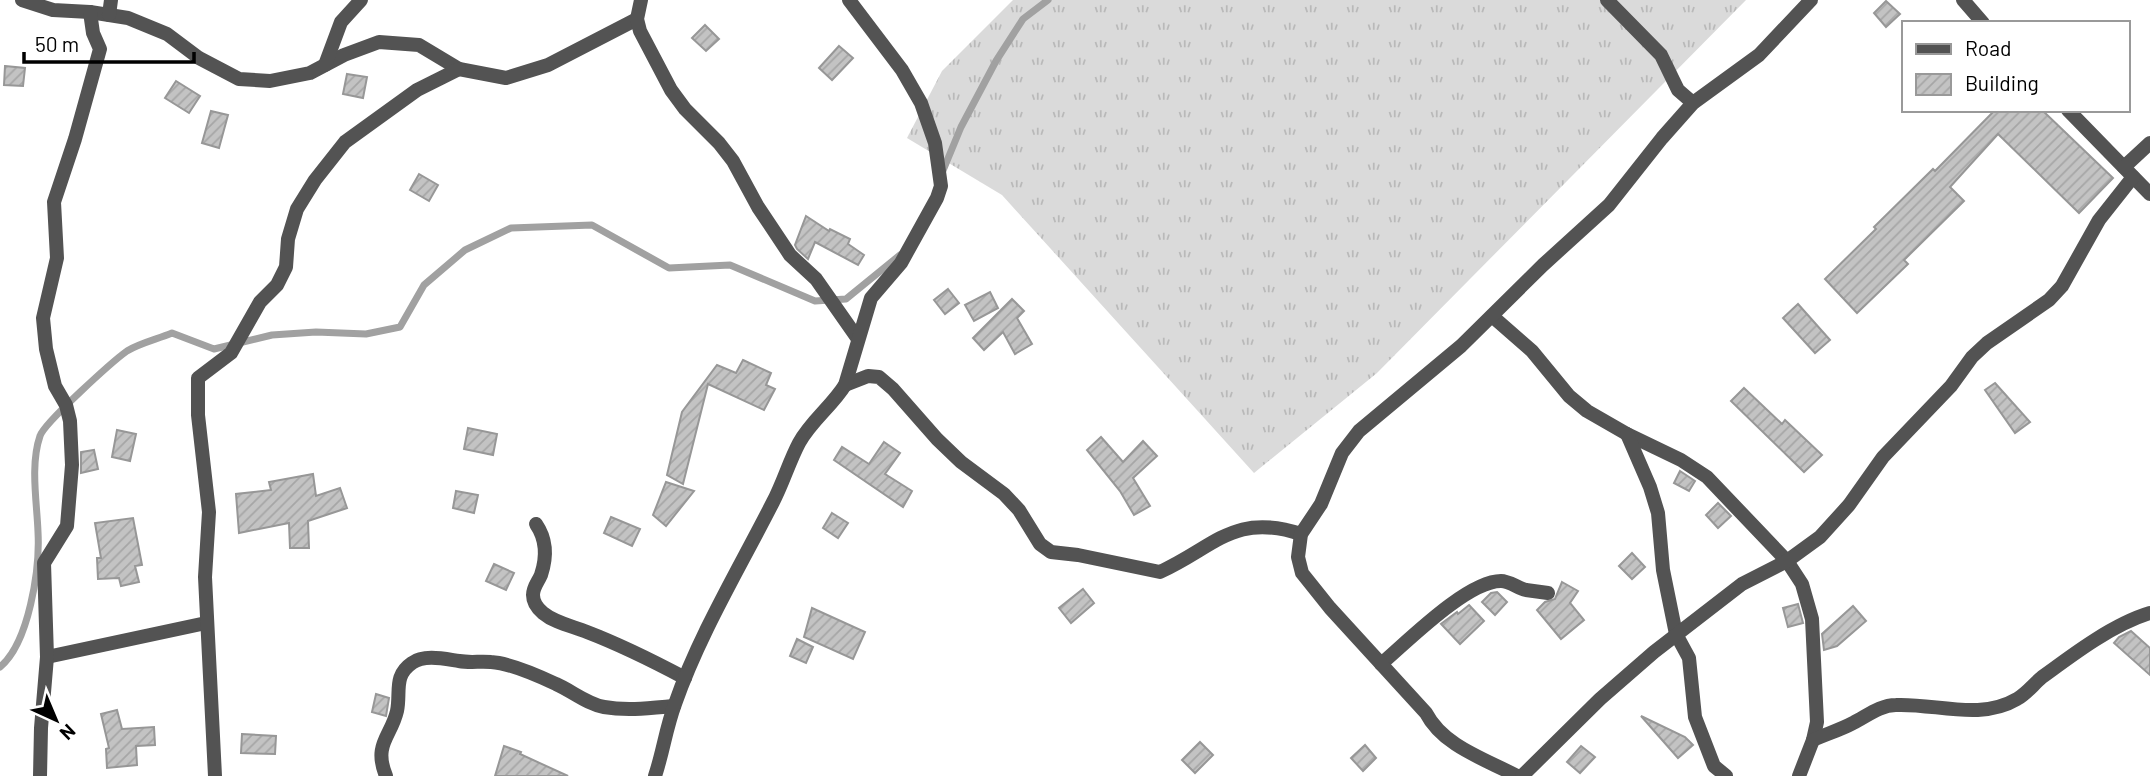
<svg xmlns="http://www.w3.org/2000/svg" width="2150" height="776" viewBox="0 0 2150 776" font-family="Barlow,sans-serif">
<defs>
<pattern id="grass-tufts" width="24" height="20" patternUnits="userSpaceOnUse" patternTransform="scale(1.75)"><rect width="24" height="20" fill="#dadada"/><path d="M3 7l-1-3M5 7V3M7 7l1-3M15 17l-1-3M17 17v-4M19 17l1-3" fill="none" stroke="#b9b9b9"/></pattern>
<pattern id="building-hatch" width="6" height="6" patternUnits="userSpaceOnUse" patternTransform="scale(1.75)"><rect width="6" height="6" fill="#c3c3c3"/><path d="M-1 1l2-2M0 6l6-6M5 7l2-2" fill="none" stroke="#a6a6a6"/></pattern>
</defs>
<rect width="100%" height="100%" fill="#fff"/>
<path fill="url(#grass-tufts)" d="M 1013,0 L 1746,0 L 1377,373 L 1254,473 L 1002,195 L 907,138 L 942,71 Z"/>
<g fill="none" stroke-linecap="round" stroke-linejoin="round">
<g stroke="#a1a1a1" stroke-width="7">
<path d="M 942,173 L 961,127 L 996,61 L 1023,19 L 1048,0"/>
<path d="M 0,667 C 29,643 40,569 38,532 C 37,503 30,465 40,436 C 44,423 113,361 127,351 C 140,343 158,339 172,333 L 214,349 L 272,335 L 316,332 L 366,334 L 400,327 L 424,285 L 465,250 L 511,228 L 592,225 L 669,268 L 730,265 L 815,301 L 846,299 L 900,255"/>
</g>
</g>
<g fill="url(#building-hatch)" stroke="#979797" stroke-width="2">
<path d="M 1886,1 L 1900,14 L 1886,27 L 1874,13 Z"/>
<path d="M 705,25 L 719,39 L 706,51 L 692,38 Z"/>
<path d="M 839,46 L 853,58 L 832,80 L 819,68 Z"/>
<path d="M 5,66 L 25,68 L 23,86 L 4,85 Z"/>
<path d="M 347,74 L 367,77 L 363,98 L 343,94 Z"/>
<path d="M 176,81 L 200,96 L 189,113 L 165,98 Z"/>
<path d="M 1995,110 L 2042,110 L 2113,178 L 2079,213 L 1998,134 L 1950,187 L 1964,201 L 1904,260 L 1908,264 L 1857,313 L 1825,279 L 1876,229 L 1874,227 L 1933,169 L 1935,171 Z"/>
<path d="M 211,111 L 228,115 L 219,148 L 202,143 Z"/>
<path d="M 419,174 L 438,185 L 429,201 L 410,190 Z"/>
<path d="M 806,216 L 829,231 L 830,229 L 850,239 L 848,244 L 864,255 L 858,265 L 815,242 L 808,259 L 797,249 L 795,245 Z"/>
<path d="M 948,289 L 959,303 L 945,314 L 934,300 Z"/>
<path d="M 990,292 L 998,308 L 974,321 L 965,305 Z"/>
<path d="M 1012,299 L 1024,311 L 1017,318 L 1032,344 L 1015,354 L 1003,332 L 984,350 L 973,338 Z"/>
<path d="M 1798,304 L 1830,340 L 1815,353 L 1783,318 Z"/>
<path d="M 743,360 L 771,373 L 766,385 L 775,389 L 764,410 L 708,384 L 683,484 L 667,475 L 682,412 L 717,365 L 736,373 Z"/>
<path d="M 1995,383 L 2030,422 L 2015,433 L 1985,390 Z"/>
<path d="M 1744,388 L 1782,424 L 1785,420 L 1822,455 L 1804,472 L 1731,401 Z"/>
<path d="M 468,428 L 497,434 L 493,455 L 464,449 Z"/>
<path d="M 117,430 L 136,434 L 130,461 L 112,457 Z"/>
<path d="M 1101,437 L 1123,462 L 1143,441 L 1157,456 L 1133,478 L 1150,506 L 1134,515 L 1120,491 L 1087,450 Z"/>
<path d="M 884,442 L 900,453 L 885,474 L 912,491 L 903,507 L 834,460 L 842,447 L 869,464 Z"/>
<path d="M 94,450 L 98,469 L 81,473 L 81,452 Z"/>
<path d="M 1680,471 L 1695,481 L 1689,491 L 1674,483 Z"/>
<path d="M 313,474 L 316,496 L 340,488 L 347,508 L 308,521 L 309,548 L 290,548 L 289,523 L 239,533 L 236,494 L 271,490 L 269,482 Z"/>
<path d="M 666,482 L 694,491 L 666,526 L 653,515 Z"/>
<path d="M 456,491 L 478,495 L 474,513 L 453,508 Z"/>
<path d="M 1718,503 L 1731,516 L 1718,528 L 1706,515 Z"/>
<path d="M 832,513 L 848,523 L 838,538 L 823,528 Z"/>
<path d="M 611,517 L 640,529 L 632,546 L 604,533 Z"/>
<path d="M 133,518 L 142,565 L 135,566 L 139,582 L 121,586 L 119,578 L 98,579 L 97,558 L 101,558 L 95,523 Z"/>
<path d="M 1632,553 L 1645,567 L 1632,579 L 1619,566 Z"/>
<path d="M 494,564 L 514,573 L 506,590 L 486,581 Z"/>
<path d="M 1562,582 L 1578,591 L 1570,603 L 1584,620 L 1561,639 L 1537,610 L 1545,602 L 1555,599 Z"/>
<path d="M 1083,589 L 1094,603 L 1071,623 L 1059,608 Z"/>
<path d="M 1497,592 L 1507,602 L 1495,615 L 1482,602 L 1491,593 Z"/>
<path d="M 1798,604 L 1803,623 L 1788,627 L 1783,608 Z"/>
<path d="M 1469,605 L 1484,621 L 1460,644 L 1441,624 L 1457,612 L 1458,614 Z"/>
<path d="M 1853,606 L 1866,621 L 1837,646 L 1824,650 L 1822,634 Z"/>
<path d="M 812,608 L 865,632 L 853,659 L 804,637 Z"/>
<path d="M 2131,631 L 2150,648 L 2150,675 L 2114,643 L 2119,637 Z"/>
<path d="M 797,639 L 813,647 L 806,663 L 790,656 Z"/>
<path d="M 376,694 L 389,698 L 386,716 L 372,712 Z"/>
<path d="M 117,710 L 122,729 L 154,727 L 155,745 L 136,746 L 137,765 L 107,768 L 106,749 L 109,748 L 101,714 Z"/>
<path d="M 1641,716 L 1685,737 L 1693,745 L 1678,758 Z"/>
<path d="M 242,734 L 276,736 L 275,754 L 241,753 Z"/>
<path d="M 1200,742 L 1213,755 L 1195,773 L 1182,760 Z"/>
<path d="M 1365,745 L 1376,758 L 1363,771 L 1351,758 Z"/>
<path d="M 504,746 L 521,752 L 520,754 L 568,776 L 495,776 Z"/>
<path d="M 1581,746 L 1595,757 L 1580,773 L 1567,762 Z"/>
</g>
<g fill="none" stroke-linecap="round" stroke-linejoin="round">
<g stroke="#535353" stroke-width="14">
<path d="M 22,0 L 53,10 L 90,12 L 128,18 L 167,34 L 199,58 L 239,79 L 270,81 L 310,73 L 344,55 L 379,42 L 419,45 L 459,69 L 506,78 L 548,65 L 637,19"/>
<path d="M 641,0 L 637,19 L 640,31 L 671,90 L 685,109 L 719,143 L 733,161 L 758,207 L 790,255 L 816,279 L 858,339"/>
<path d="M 1607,0 L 1661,55 L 1678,90 L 1693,103"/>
<path d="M 1963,0 L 1983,23"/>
<path d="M 109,15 L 111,0"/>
<path d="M 325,65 L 341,22 L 361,0"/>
<path d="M 2068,110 L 2150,194"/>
<path d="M 2124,167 L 2150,143"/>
<path d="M 1492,316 L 1532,351 L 1569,396 L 1587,411 L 1627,434 L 1681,460 L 1707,477 L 1787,561 L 1802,584 L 1812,619 L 1817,722 L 1813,740 L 1799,776"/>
<path d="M 845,385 L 868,376 L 879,377 L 893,389 L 937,439 L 961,462 L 1004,494 L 1019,510 L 1040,544 L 1051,552 L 1078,555 L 1160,572 C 1215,547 1234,512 1301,534"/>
<path d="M 1627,434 L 1650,487 L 1658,513 L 1663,570 L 1676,634 L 1689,658 L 1695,717 L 1714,766 L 1726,776"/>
<path d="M 536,524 C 547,540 547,557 541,575 C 538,582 533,587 533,595 C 533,603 537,608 543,613 C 555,623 572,626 587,632 C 621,645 653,661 685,678"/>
<path d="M 47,657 L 206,623"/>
<path d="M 1381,664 C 1407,642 1467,581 1501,581 C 1509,581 1518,588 1526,590 C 1533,591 1541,592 1548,593"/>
<path d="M 1813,740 C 1826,734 1840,730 1853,723 C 1867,716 1880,705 1896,705 C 1935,703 1980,721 2017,699 C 2026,694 2033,685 2041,678 C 2072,655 2113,624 2150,613"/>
<path d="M 40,776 L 41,728 L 47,657 L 44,563 L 67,526 L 72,465 L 70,421 L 66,405 L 55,386 L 46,349 L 43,318 L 57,258 L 54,202 L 75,139 L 100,49 L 93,33 L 90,12"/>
<path d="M 215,776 L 205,577 L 209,512 L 198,415 L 198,378 L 231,353 L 260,302 L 277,285 L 286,267 L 288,239 L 297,209 L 315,180 L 345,142 L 417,90 L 459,69"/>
<path d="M 386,776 C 373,744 391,737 397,711 C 401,692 393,676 412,663 C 424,654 445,659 459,661 C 470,663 480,661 491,662 C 509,663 539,676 556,684 C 572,691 587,704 604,707 C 627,711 651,708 674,706"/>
<path d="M 655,776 C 663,752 666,728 675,704 C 699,635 740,567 773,502 C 783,483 789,462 799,443 C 811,421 832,406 845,385 L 871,298 L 901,263 L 937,198 L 941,186 L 935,143 L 921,103 L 902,70 L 849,0"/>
<path d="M 1517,776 C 1485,759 1443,746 1426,713 L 1330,608 L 1302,573 L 1298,557 L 1301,534 L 1321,504 L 1342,453 L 1359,431 L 1461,346 L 1543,265 L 1609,205 L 1662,138 L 1693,103 L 1759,55 L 1811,0"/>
<path d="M 1522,776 L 1600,699 L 1654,652 L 1742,584 L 1787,561 L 1820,537 L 1849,505 L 1883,457 L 1951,386 L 1972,357 L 1987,343 L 2049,300 L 2062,286 L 2099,220 L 2133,177"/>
</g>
</g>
<rect x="1902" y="21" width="228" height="91" fill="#ffffff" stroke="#999999" stroke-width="2"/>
<rect x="1916" y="44" width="35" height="10" fill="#535353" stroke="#999999" stroke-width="2"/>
<text x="1965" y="56" font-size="21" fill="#000000">Road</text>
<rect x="1916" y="74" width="35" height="21" fill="url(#building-hatch)" stroke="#999999" stroke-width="2"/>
<text x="1965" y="91" font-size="21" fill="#000000">Building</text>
<g transform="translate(56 720) rotate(136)" stroke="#ffffff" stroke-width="5" paint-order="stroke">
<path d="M0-5L12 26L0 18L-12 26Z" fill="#000000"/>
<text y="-10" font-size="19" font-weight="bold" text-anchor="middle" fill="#000000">N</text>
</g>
<path d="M24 52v10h170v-10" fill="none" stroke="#000000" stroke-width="3.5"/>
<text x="35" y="52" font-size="21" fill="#000000" stroke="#ffffff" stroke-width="5" paint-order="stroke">50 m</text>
</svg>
